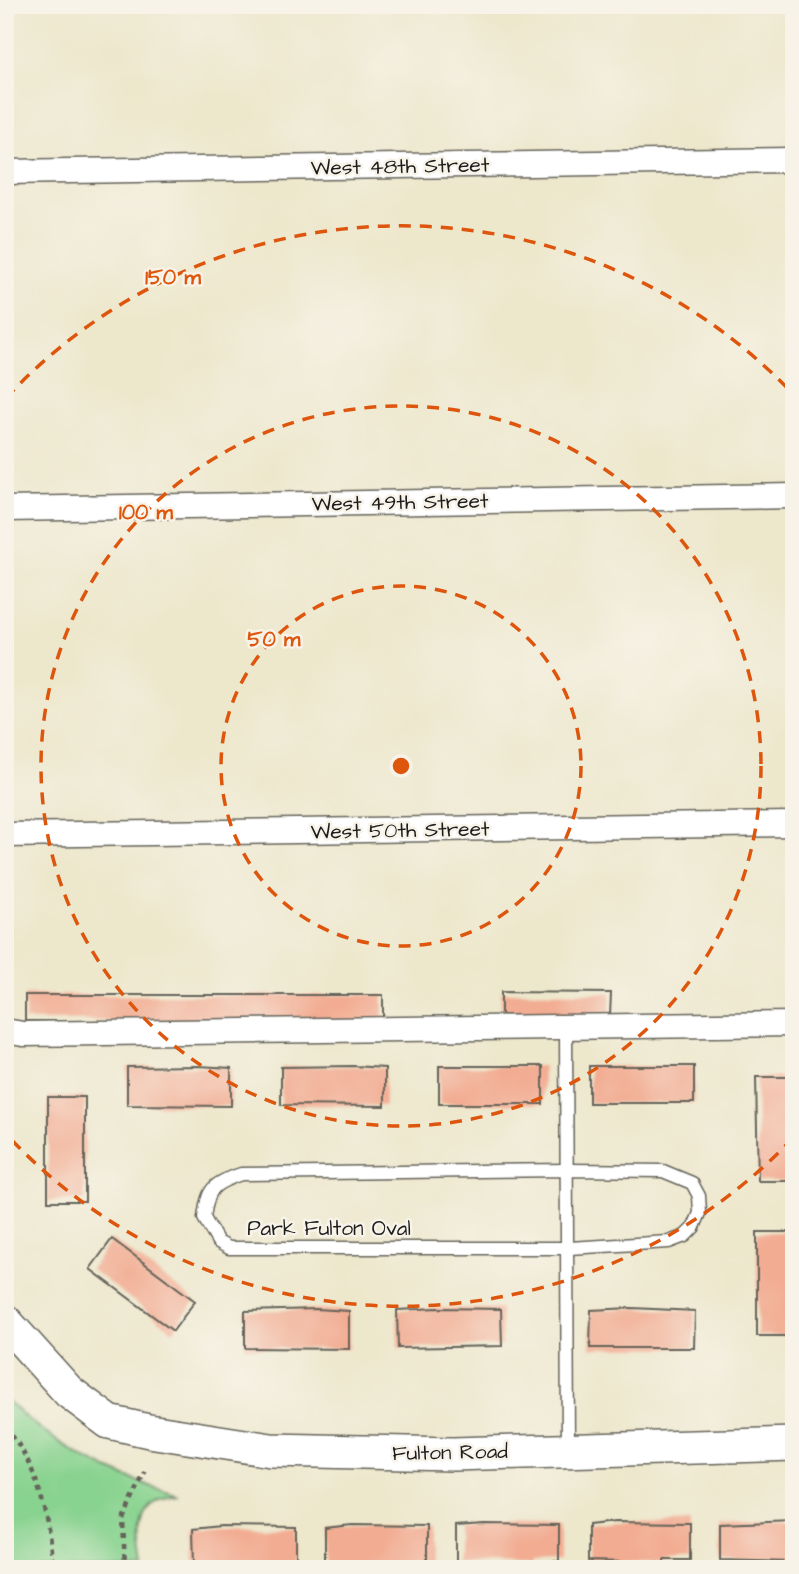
<svg xmlns="http://www.w3.org/2000/svg" width="799" height="1574" viewBox="0 0 799 1574" font-family="'Architects Daughter',sans-serif">
<rect width="100%" height="100%" fill="#f7f3e8"/>
<filter id="ink" filterUnits="userSpaceOnUse"><feTurbulence type="fractalNoise" baseFrequency=".0143" numOctaves="2"/><feDisplacementMap in="SourceGraphic" scale="14" xChannelSelector="R" yChannelSelector="G"/><feConvolveMatrix kernelMatrix="1 2 1 2 8 2 1 2 1" color-interpolation-filters="sRGB"/></filter>
<filter id="wash" filterUnits="userSpaceOnUse"><feTurbulence type="fractalNoise" baseFrequency=".00686" numOctaves="4" result="noise"/><feDisplacementMap in="SourceGraphic" scale="28" xChannelSelector="R" yChannelSelector="G"/><feGaussianBlur stdDeviation="1.57" result="paint"/><feColorMatrix in="noise" values="0 0 0 0 0 0 0 0 0 0 0 0 0 0 0 0 0 1.4 0 .05"/><feComposite in="paint" operator="in"/></filter>
<g filter="url(#wash)">
<rect width="100%" height="100%" fill="#ede7cc"/>
<path fill="#89d390" stroke="#527856" stroke-width="2" d="M 5,1399 C 54,1447 114,1477 179,1495 C 134,1499 140,1536 145,1569 L 5,1569 Z"/>
<g id="blocks">
<g fill="#f2ac92">
<path d="M 501,992 L 611,993 L 610,1016 L 501,1015 Z"/>
<rect x="25" y="995" width="358" height="26"/>
<path d="M 199,1066 L 231,1068 L 231,1106 L 127,1105 L 127,1067 Z"/>
<path d="M 352,1066 L 385,1068 L 385,1106 L 281,1105 L 281,1067 Z"/>
<rect x="439" y="1066" width="104" height="38"/>
<rect x="589" y="1066" width="105" height="37"/>
<path d="M 756,1077 L 794,1077 L 794,1181 L 758,1181 Z"/>
<rect x="48" y="1097" width="37" height="104"/>
<rect x="757" y="1232" width="37" height="104"/>
<path d="M 112,1239 L 195,1301 L 173,1331 L 90,1269 Z"/>
<path d="M 438,1308 L 501,1309 L 502,1346 L 398,1348 L 397,1310 Z"/>
<path d="M 632,1308 L 695,1311 L 694,1348 L 590,1348 L 591,1310 Z"/>
<path d="M 316,1309 L 349,1311 L 349,1349 L 245,1348 L 245,1311 Z"/>
<path d="M 794,1521 L 794,1562 L 720,1560 L 720,1524 Z"/>
<path d="M 615,1522 L 690,1523 L 690,1560 L 664,1560 L 664,1563 L 588,1561 L 588,1525 Z"/>
<path d="M 484,1524 L 559,1525 L 559,1561 L 533,1562 L 533,1565 L 456,1562 L 456,1526 Z"/>
<path d="M 352,1525 L 427,1526 L 427,1563 L 350,1566 L 350,1563 L 325,1563 L 325,1528 Z"/>
<path d="M 221,1526 L 296,1527 L 296,1564 L 270,1564 L 270,1567 L 194,1565 L 193,1529 Z"/>
</g>
</g>
</g>
<g filter="url(#ink)">
<use href="#blocks" fill-opacity="0" stroke="#65635a" stroke-width="2"/>
<g fill="none" stroke-linecap="round" stroke-linejoin="round">
<defs>
<g id="service">
<path d="M 566,1030 L 568,1449"/>
<path d="M 569,1170 L 663,1171 L 692,1183 L 699,1196 L 700,1213 L 694,1227 L 685,1236 L 669,1242 L 569,1248 L 229,1248 L 218,1242 L 204,1218 C 208,1188 212,1184 241,1174 Z"/>
</g>
<g id="minor">
<path d="M 5,172 L 794,160"/>
<path d="M 5,509 L 794,496"/>
<path d="M 5,835 L 794,824"/>
<path d="M 5,1031 L 23,1034 L 794,1024"/>
</g>
<path id="secondary" d="M 5,1321 L 69,1392 L 109,1422 L 149,1431 L 271,1450 L 453,1454 L 794,1444"/>
</defs>
<use href="#service" stroke="#65635a" stroke-width="15"/>
<use href="#minor" stroke="#65635a" stroke-width="27"/>
<use href="#secondary" stroke="#65635a" stroke-width="36"/>
<g stroke="#65635a" stroke-width="4.5" stroke-dasharray="5 5" stroke-linecap="butt">
<path d="M 5,1427 C 40,1467 48,1517 53,1569"/>
<path d="M 125,1569 L 123,1519 L 145,1472"/>
</g>
<use href="#service" stroke="#fff" stroke-width="12"/>
<use href="#minor" stroke="#fff" stroke-width="24"/>
<use href="#secondary" stroke="#fff" stroke-width="33"/>
</g>
</g>
<g fill="none" stroke="#de560d" stroke-width="3.5" stroke-dasharray="12 9">
<circle cx="401" cy="766" r="180"/>
<circle cx="401" cy="766" r="360"/>
<path d="M793 1138A540 540 0 0 1 6 1134M6 398A540 540 0 0 1 793 394"/>
</g>
<g text-anchor="middle" stroke-width="5" stroke-linejoin="round" paint-order="stroke">
<g font-size="21" fill="#1c1c1c" stroke="#f7f3e8">
<text transform="translate(400 166) rotate(-1)" y="7">West 48th Street</text>
<text transform="translate(400 502) rotate(-1)" y="7">West 49th Street</text>
<text transform="translate(400 830) rotate(-1)" y="7">West 50th Street</text>
<text x="329" y="1235">Park Fulton Oval</text>
<text transform="translate(450 1452) rotate(-1)" y="7">Fulton Road</text>
</g>
</g>
<circle cx="401" cy="766" r="10" fill="#de560d" stroke="#f7f3e8" stroke-width="3.5"/>
<g font-size="21" text-anchor="middle" font-weight="bold" fill="#de560d" stroke="#f7f3e8" stroke-width="5" stroke-linejoin="round" paint-order="stroke">
<text x="173" y="284">150 m</text>
<text x="146" y="519">100 m</text>
<text x="274" y="646">50 m</text>
</g>
<rect width="799" height="1574" fill="none" stroke="#f7f3e8" stroke-width="28"/>
</svg>
